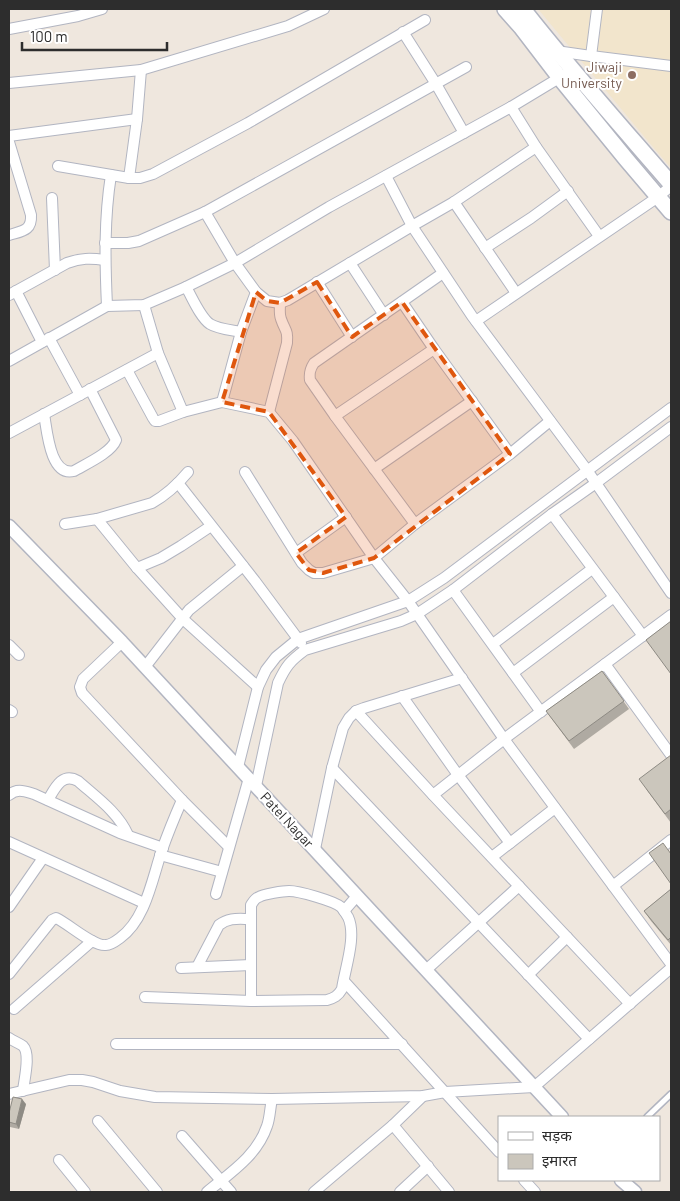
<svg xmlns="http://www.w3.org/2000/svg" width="680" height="1201" viewBox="0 0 680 1201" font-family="Barlow,'Noto Sans Devanagari',sans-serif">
<rect width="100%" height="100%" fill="#efe7de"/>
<path fill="#f2e5cc" d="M 538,9 L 671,9 L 671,168 L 647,140 Z"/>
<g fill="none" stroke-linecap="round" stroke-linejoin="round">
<defs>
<path id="service" d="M 647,1117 L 671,1094"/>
<g id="minor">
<path d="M 9,29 L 78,16 L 102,9"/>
<path d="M 403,32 L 436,84 L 464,133"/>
<path d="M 556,51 L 591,56 L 671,66"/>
<path d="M 591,56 L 597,9"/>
<path d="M 9,83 L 141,70 L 288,26 L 324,9"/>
<path d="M 511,107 L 536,147 L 599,236"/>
<path d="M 9,136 L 137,119"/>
<path d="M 9,142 L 31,215 C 32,231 22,231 9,235"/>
<path d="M 58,166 L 129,178 L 140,178 L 153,174 L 248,123 L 425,20"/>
<path d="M 386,176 L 412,226 L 472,316 L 587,470 L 671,593"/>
<path d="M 129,178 L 137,119 L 141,70"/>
<path d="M 52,198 L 55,270"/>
<path d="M 454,202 L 516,293"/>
<path d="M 205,212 L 235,263 L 256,292 L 267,301 L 280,303 L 288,300 L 412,226 L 454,202 L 536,147"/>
<path d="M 105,243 L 128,243 L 139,241 L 205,212 L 466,67"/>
<path d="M 485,248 L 531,218 L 568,191"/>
<path d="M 350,263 L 384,315"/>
<path d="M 317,282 L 352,337"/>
<path d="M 186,287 C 192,297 200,317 210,324 C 218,329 231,330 241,332"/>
<path d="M 16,291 L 42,342"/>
<path d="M 9,295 L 67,263 C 81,258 90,258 105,260"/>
<path d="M 402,302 L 434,349 L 510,454"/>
<path d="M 144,305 L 158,353 L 183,412"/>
<path d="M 107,306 C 105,262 104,219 111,175"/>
<path d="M 476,321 L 658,197 L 671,186"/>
<path d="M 49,338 L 80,395"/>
<path d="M 9,361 L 107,306 L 144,305 L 186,287 L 235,263 L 329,207 L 511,107 L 564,75"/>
<path d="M 127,370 L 153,418 L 155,421 L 159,421 L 183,412 L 222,402 L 269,412 L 293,441 L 374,558 L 408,601 L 504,739 L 671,964"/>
<path d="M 222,402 L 241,332 L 256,292"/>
<path d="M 269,412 L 287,343 C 288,329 285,331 281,319 C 279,314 280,308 280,303"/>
<path d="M 44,414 C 47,430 50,477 74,471 C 86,464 111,453 116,440 L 90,389"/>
<path d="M 335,416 L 434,349"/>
<path d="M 9,433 L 158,353"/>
<path d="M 374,469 L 472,401"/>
<path d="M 245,472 L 302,563 L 309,570 L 314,573 L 323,573 L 374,558 L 415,524 L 510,454 L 550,421"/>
<path d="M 178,483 L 255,581 L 301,643"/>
<path d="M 552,514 L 643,636"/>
<path d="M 97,519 L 137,568 L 183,619 L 258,687"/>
<path d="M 65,524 L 97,519 L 152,503 C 166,495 178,484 188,472"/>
<path d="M 415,524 L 335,416 L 310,380 C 309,373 310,369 314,363 L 443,273"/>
<path d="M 296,553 L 346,517"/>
<path d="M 137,568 L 161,558 L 181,546 L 211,526"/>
<path d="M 453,590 L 541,712"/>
<path d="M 122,642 L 83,679 L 80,687 L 82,693 L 182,800 L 229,847"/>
<path d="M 493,644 L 592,569"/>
<path d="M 9,645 L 19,655"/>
<path d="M 605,664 L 671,755"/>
<path d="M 145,667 L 189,610 L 243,566"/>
<path d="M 513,673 L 614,597"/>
<path d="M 402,696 L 458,775 L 510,843"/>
<path d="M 9,710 L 12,712"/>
<path d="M 356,711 L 433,795 L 630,1004"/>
<path d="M 238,767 L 258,687 L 266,670 L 276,657 L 298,639 L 408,601 L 444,578 L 671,408"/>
<path d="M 332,768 L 589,1039"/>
<path d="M 256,786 L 278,683 C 286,666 290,661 305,650 L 401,621 L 417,614 L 453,590 L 552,514 L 596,483 L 671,427"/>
<path d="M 9,795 C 17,788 24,791 34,794 L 120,833 L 163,848"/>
<path d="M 433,795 L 504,739 L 671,615"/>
<path d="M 48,800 C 55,788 62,772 78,781 C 96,797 118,812 128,835"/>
<path d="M 9,842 L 144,903"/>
<path d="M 315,849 L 332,768 L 343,728 L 349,718 L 356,711 L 364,708 L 462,678"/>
<path d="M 160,855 L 222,872"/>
<path d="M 492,857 L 555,808"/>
<path d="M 613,886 L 671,840"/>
<path d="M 216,894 L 249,778"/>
<path d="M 9,907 L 43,858"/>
<path d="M 344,911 L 357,896"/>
<path d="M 197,967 L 219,925 C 229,917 239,919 251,919"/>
<path d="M 181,968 L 251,965"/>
<path d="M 426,970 L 519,886"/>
<path d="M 9,974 L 52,920 L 56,918 C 69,924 94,947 106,945 C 111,945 116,941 120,938 C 146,919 152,879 162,850 C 168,833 175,816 182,800"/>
<path d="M 528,975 L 567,937"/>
<path d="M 344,981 L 499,1152"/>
<path d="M 145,997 L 251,1001 L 327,1000 C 334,998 338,996 342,989 C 345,968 357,936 348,917 C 346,914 344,910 341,907 C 334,901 299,891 289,891 C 284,891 263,894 259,897 C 255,898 253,902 251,905 L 251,1001"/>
<path d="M 14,1009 L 92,941"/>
<path d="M 9,1038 C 13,1041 19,1043 23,1046 C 31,1054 24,1080 23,1091"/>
<path d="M 116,1044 L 402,1044"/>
<path d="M 9,1094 L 69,1080 L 82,1080 L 93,1082 L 120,1091 L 155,1097 L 272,1099 L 423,1096 L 445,1092 L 534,1087 L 671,968"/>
<path d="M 98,1121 L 157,1192"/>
<path d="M 393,1125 L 449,1192"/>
<path d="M 182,1136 L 231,1192"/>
<path d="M 59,1160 L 85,1192"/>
<path d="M 524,1180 L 535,1192"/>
<path d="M 207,1192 C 230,1173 257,1156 267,1126 C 270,1118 270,1108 272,1099"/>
<path d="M 314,1192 L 393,1125 L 423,1096"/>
<path d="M 400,1192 L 428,1166"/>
</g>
<g id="tertiary">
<path d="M 9,526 L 122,642 L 562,1117"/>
<path d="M 621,1180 L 635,1192"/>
</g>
<g id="secondary">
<path d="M 505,9 L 521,27 L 560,78 L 626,159 L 671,212"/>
<path d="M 523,9 C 570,69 621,126 671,184"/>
</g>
</defs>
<use href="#service" stroke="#b2b5c1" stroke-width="8"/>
<use href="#minor" stroke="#b2b5c1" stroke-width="12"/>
<use href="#tertiary" stroke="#b2b5c1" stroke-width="15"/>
<use href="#secondary" stroke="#b2b5c1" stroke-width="18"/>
<use href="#service" stroke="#fff" stroke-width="5"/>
<use href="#minor" stroke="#fff" stroke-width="10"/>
<use href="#tertiary" stroke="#fff" stroke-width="12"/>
<use href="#secondary" stroke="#fff" stroke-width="15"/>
</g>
<g fill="#afaaa2">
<path d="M 602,671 L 629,709 L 574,749 L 546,711 Z"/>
<path d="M 671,755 L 671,823 L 646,789 Z"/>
<path d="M 671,889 L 671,945 L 651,921 L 644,911 Z"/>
<path d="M 26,1104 L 19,1129 L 10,1127 L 9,1124 L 9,1113 Z"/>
</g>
<path fill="#8e8b84" d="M 22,1099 L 26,1104 L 19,1129 L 16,1124 Z"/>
<g fill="#cbc6bc" stroke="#8e8b84">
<path d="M 671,621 L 671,674 L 646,640 Z"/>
<path d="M 602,671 L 624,701 L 569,741 L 546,711 Z"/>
<path d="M 671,755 L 671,809 L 665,814 L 639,779 Z"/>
<path d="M 663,843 L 671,854 L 671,884 L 649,853 Z"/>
<path d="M 671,889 L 671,937 L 668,940 L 644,911 Z"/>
<path d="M 13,1097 L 22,1099 L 16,1124 L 9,1122 L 9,1113 Z"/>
</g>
<path fill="#df570e" fill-opacity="0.2" stroke="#df570e" stroke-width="4" stroke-dasharray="10 6" stroke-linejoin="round" d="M 317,282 L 352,337 L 402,302 L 510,454 L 374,558 L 323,573 L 309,570 L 296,553 L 346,517 L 269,412 L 222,402 L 256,292 L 267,301 L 280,303 Z"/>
<circle fill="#8d6e63" stroke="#fff" stroke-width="2" cx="632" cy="75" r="5"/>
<g text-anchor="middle" stroke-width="4" stroke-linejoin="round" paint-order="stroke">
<g font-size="14" fill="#785e54" stroke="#fff" text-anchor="end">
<text x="622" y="72">Jiwaji<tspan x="622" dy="16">University</tspan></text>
</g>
<g font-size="14" fill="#2d2d2d" stroke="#fff">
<text transform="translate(287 820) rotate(47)" y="5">Patel Nagar</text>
</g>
</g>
<rect width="680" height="1201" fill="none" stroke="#2d2d2d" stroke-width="20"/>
<rect x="498" y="1116" width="162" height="65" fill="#ffffff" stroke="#ababab"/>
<rect x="508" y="1132" width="25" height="8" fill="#ffffff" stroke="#ababab"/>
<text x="542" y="1141" font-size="15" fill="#2d2d2d">सड़क</text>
<rect x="508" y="1154" width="25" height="15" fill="#cbc6bc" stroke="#ababab"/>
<text x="542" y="1166" font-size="15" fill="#2d2d2d">इमारत</text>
<path d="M22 42v8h145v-8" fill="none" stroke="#2d2d2d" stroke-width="2.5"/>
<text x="30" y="42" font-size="15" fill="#2d2d2d" stroke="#ffffff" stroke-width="4" paint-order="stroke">100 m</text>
</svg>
